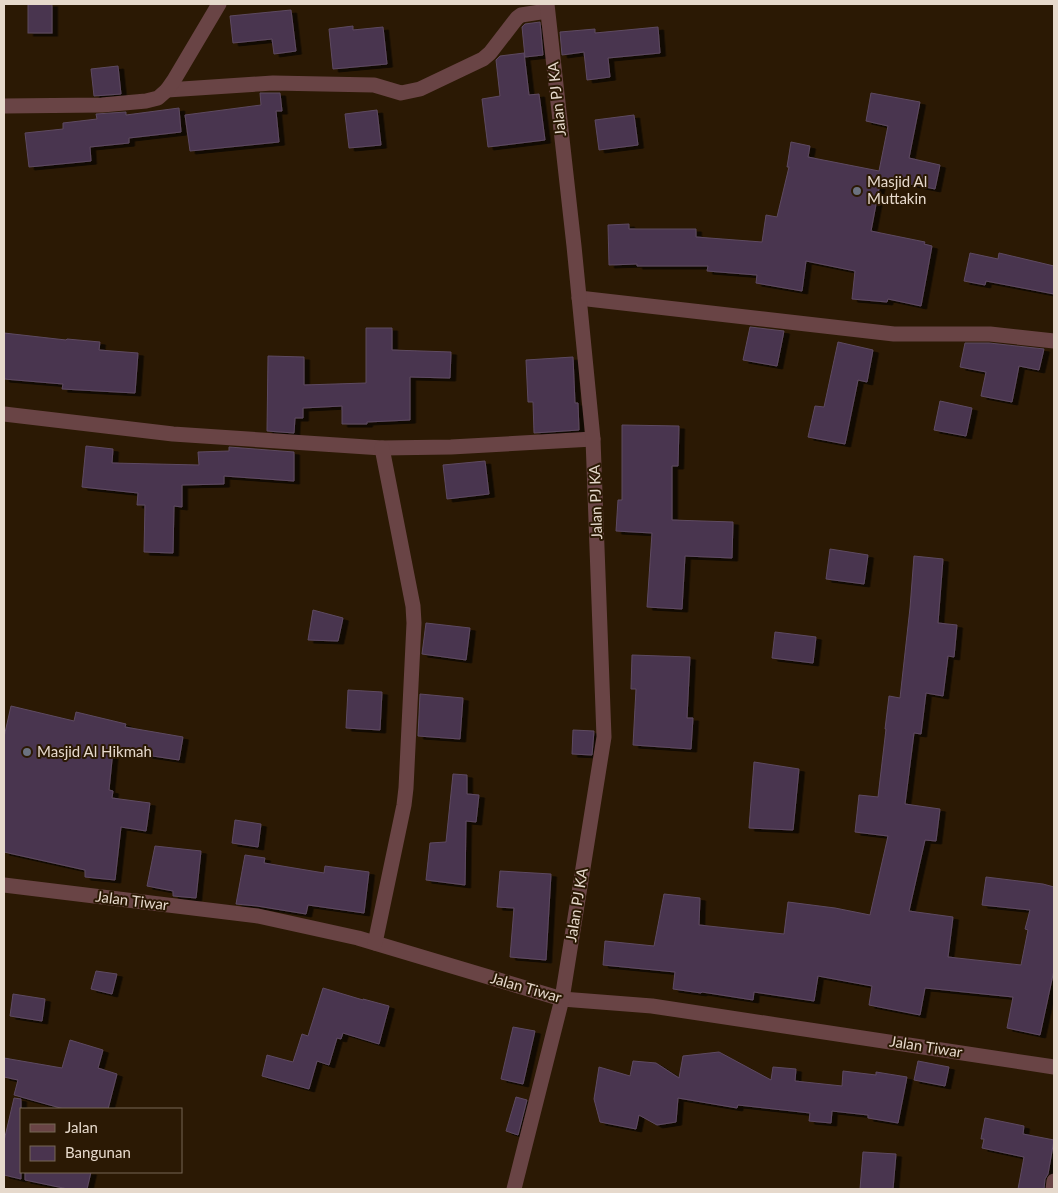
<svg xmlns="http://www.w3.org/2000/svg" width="1058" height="1193" viewBox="0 0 1058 1193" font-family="Lato,sans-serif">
<defs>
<filter id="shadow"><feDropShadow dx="5.5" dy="3" stdDeviation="0" flood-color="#0009"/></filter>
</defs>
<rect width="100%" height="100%" fill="#2b1904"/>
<g fill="#4a344f" stroke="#5d4a61" filter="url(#shadow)">
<rect x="28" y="4" width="24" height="29"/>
<path d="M 291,10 L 296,51 L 274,54 L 272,39 L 233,43 L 230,16 Z"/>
<path d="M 540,22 L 543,55 L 525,57 L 522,27 L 525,24 Z"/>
<path d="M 353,26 L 353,30 L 383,27 L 387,64 L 333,69 L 329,29 Z"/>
<path d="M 658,27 L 660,53 L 608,58 L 610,77 L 587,80 L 584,52 L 562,55 L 560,32 L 595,29 L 595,33 Z"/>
<path d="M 524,53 L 529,95 L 539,94 L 545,140 L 488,147 L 482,99 L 500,96 L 496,60 L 500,56 Z"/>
<path d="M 118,66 L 121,94 L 94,96 L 91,69 Z"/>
<path d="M 260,93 L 280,93 L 282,111 L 276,111 L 279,142 L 190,151 L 185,115 L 261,105 Z"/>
<path d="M 871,93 L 920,102 L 909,158 L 940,165 L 935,189 L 881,178 L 871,231 L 925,242 L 924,244 L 932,246 L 921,306 L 888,299 L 887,302 L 852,299 L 855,271 L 806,261 L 802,291 L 756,283 L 757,275 L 707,271 L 708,266 L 637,266 L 637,264 L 609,265 L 608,225 L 629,224 L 629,229 L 696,229 L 696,237 L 762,242 L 766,215 L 777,217 L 789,167 L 787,167 L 791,142 L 810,146 L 808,157 L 879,171 L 888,126 L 866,121 Z"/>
<path d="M 179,108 L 181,132 L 129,138 L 129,143 L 90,147 L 91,161 L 29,167 L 25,133 L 63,129 L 63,123 L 97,119 L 96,114 L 126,112 L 126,115 Z"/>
<path d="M 377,110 L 381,145 L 349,148 L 345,114 Z"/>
<path d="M 634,115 L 638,145 L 599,150 L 595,120 Z"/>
<path d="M 970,253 L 998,259 L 999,253 L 1054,266 L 1054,294 L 986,281 L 985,285 L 964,281 Z"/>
<path d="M 750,327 L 784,331 L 777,366 L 743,360 Z"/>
<path d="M 366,328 L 392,328 L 392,350 L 451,352 L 450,378 L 410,377 L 410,420 L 367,422 L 367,424 L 342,424 L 342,406 L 303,408 L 303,418 L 295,418 L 294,433 L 267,431 L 268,356 L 304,357 L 304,385 L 366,383 Z"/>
<path d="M 4,333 L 66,340 L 67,339 L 100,342 L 99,350 L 138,353 L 135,393 L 62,389 L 63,384 L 4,379 Z"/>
<path d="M 838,342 L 873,350 L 867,382 L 858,380 L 845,444 L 808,437 L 815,406 L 824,407 Z"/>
<path d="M 965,343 L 989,343 L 1044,349 L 1039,370 L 1019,366 L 1012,402 L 981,396 L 986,372 L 960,367 Z"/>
<path d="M 573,357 L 575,403 L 578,403 L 579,430 L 534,433 L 533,402 L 528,402 L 526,360 Z"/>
<path d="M 940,401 L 972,408 L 966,436 L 934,430 Z"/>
<path d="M 622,425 L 679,426 L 678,466 L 672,466 L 672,520 L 733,522 L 732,558 L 685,556 L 682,609 L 647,607 L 652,533 L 616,531 L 618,500 L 622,500 Z"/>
<path d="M 86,446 L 113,449 L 112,463 L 199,465 L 198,452 L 229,451 L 229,447 L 294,452 L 294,481 L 224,476 L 224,484 L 182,485 L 182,507 L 174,506 L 173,553 L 144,552 L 145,505 L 137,505 L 138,493 L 82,487 Z"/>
<path d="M 485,461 L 489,494 L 447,499 L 443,465 Z"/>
<path d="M 830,549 L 868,555 L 864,584 L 826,579 Z"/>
<path d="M 914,556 L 943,559 L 938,623 L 957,625 L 954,657 L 948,656 L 943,696 L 926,693 L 921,734 L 914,733 L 905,804 L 940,809 L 936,841 L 925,840 L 909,911 L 953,917 L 948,957 L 1021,965 L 1028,930 L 1025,929 L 1030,910 L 982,905 L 986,877 L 1043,884 L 1054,887 L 1054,970 L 1040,1035 L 1007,1028 L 1013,997 L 925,988 L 920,1015 L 869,1005 L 872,986 L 818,976 L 814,1001 L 754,992 L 753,1000 L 702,992 L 701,993 L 673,989 L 675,972 L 603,965 L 605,941 L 654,946 L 664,894 L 700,898 L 699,925 L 784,934 L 788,902 L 835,908 L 870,915 L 888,836 L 855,832 L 859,795 L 878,797 L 886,729 L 885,729 L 889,696 L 900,698 L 910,608 Z"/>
<path d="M 313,610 L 343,618 L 338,641 L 308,640 Z"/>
<path d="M 426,623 L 470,628 L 466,660 L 422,654 Z"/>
<path d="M 775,632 L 816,637 L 813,663 L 772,658 Z"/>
<path d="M 632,655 L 690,657 L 687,718 L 693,718 L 691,749 L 633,745 L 636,689 L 631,689 Z"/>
<path d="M 348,690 L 382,692 L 380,730 L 346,728 Z"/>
<path d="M 420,694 L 463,698 L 460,739 L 418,736 Z"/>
<path d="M 11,706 L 74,721 L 76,712 L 126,724 L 125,727 L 183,737 L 179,760 L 113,750 L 109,790 L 113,791 L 112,798 L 150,803 L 146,831 L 121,827 L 115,880 L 85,877 L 85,870 L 4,852 L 4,737 Z"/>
<path d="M 573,730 L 594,731 L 592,755 L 572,754 Z"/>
<path d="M 754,762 L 799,769 L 793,830 L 749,828 Z"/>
<path d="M 453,774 L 467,775 L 467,794 L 479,795 L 476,822 L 466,821 L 465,885 L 426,880 L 430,843 L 446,842 Z"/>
<path d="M 235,820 L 261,824 L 258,847 L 232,843 Z"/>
<path d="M 155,846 L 201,851 L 196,898 L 173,896 L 173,891 L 147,886 Z"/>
<path d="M 245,855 L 265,858 L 264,863 L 324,873 L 325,866 L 369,872 L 364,913 L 308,905 L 306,914 L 257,906 L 236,904 Z"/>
<path d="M 500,871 L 551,874 L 546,960 L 510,957 L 514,908 L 497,907 Z"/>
<path d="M 96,971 L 117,974 L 112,994 L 91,989 Z"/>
<path d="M 323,988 L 363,1000 L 363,999 L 389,1006 L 379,1044 L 343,1033 L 341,1039 L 337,1038 L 329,1065 L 317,1061 L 309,1089 L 262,1076 L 267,1055 L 293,1062 L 302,1034 L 308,1036 Z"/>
<path d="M 13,994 L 45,999 L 42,1021 L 10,1016 Z"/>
<path d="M 513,1027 L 535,1031 L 523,1084 L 501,1079 Z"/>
<path d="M 70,1040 L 103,1050 L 98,1068 L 117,1074 L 108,1109 L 64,1109 L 14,1095 L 18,1080 L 4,1077 L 4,1058 L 62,1068 Z"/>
<path d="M 719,1052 L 771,1080 L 773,1067 L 796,1069 L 795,1081 L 842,1086 L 843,1071 L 876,1075 L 876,1072 L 907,1077 L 898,1123 L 868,1118 L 868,1115 L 832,1111 L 831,1123 L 809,1121 L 810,1113 L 738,1105 L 737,1108 L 678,1098 L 676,1122 L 657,1125 L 639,1115 L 636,1129 L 600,1122 L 594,1099 L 599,1067 L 630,1076 L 633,1061 L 656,1063 L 679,1078 L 683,1056 Z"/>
<path d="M 918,1061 L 949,1067 L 945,1086 L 914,1080 Z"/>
<path d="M 516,1097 L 527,1100 L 518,1135 L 506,1131 Z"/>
<path d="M 14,1098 L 21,1099 L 21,1179 L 4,1175 L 4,1141 Z"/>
<path d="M 985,1118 L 1024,1126 L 1023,1134 L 1054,1140 L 1048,1174 L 1045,1179 L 1044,1189 L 1018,1189 L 1024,1157 L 982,1148 L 984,1139 L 981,1139 Z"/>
<path d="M 863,1152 L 896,1154 L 893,1189 L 860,1189 Z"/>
<path d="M 25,1172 L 91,1172 L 87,1189 L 68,1189 L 25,1180 Z"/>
</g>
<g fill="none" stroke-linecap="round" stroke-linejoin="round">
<g stroke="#694445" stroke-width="15">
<path d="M 167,90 L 273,83 L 374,85 L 401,93 L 420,89 L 483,59 L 490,53 L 517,18 L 521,15 L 547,11"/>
<path d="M 4,106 L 102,105 L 146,101 L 158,98 L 167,90 L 174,80 L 219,4"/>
<path d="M 579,298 L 894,334 L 990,334 L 1054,341"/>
<path d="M 4,414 L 173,434 L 382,448 L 451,447 L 593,439"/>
<path d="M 4,885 L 258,916 L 358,938 L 562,999 L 652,1006 L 1054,1067"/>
<path d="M 375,943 L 404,805 L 406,788 L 414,623 L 413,606 L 382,448"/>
<path d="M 514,1189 L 562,999 L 604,737 L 593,439 L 574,246 L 547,4"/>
<path d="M 1053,1189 L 1054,1181"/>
</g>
</g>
<g fill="#6b7280" stroke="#2b1904" stroke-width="2">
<circle cx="857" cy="191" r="5"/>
<circle cx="27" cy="752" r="5"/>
</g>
<g text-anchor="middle" stroke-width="4" stroke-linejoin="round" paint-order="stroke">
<g font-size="15" fill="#e6d9cc" stroke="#2b1904">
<text transform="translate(557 99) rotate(-96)" y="5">Jalan PJ KA</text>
<text transform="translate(596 502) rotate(-92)" y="5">Jalan PJ KA</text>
<text transform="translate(132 901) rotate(7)" y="5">Jalan Tiwar</text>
<text transform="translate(577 905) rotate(-81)" y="5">Jalan PJ KA</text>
<text transform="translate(526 988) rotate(16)" y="5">Jalan Tiwar</text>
<text transform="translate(926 1047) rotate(9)" y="5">Jalan Tiwar</text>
</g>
<g font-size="15" fill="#e6d9cc" stroke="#2b1904" text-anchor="start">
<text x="867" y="187">Masjid Al<tspan x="867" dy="17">Muttakin</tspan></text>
<text x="37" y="757">Masjid Al Hikmah</text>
</g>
</g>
<rect width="1058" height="1193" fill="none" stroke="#e6d9cc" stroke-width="10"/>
<rect x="20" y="1108" width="162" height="65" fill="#2b1904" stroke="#766654"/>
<rect x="30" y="1124" width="25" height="8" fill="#694445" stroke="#766654"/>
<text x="65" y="1133" font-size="15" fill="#e6d9cc">Jalan</text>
<rect x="30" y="1146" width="25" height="15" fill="#4a344f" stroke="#766654"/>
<text x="65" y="1158" font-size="15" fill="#e6d9cc">Bangunan</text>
</svg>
